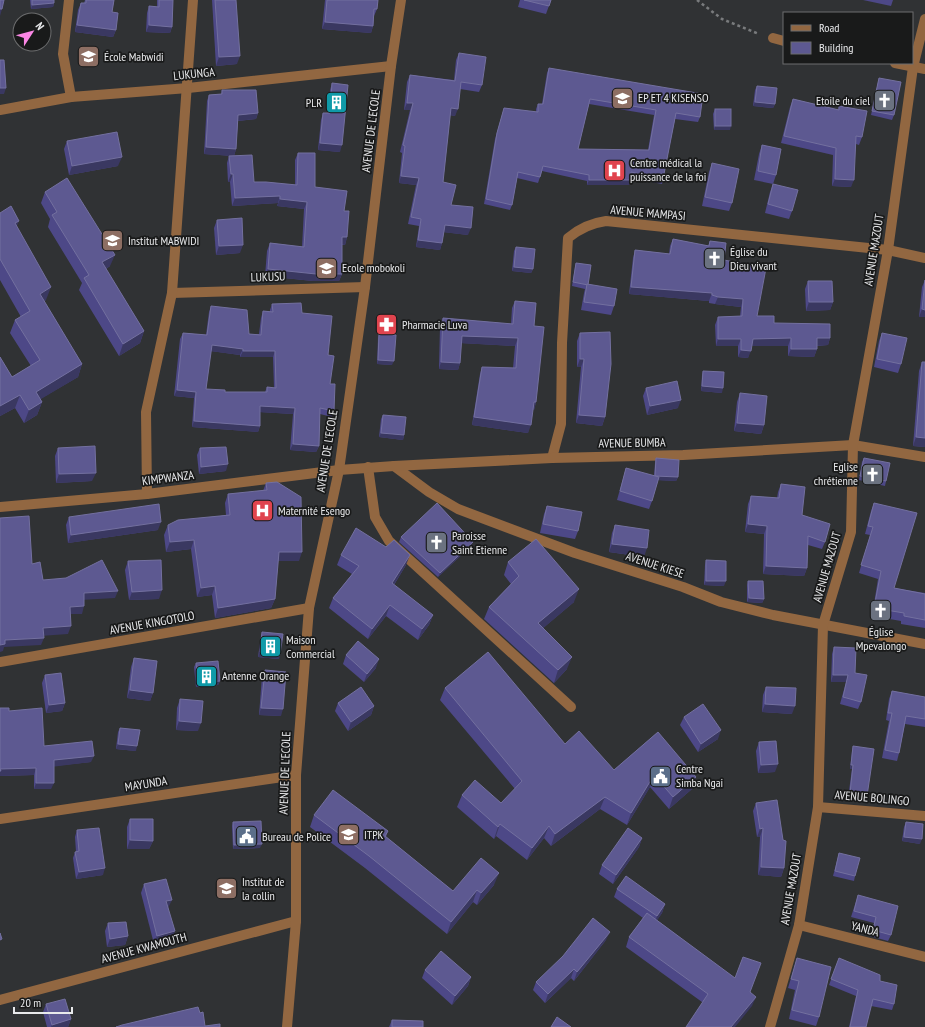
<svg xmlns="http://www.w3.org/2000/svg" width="925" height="1027" viewBox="0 0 925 1027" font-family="'PT Sans Narrow',sans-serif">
<rect width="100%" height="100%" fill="#303234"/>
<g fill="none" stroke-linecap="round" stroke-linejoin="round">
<path stroke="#797b7d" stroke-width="2.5" stroke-dasharray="3 3" stroke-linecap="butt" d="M 697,0 L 722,19 L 759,34"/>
<g stroke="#926741" stroke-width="10">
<path d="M 69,0 L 63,54 L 71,97"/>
<path d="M 773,38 L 784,41"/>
<path d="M 895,63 L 925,69"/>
<path d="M 0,110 L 71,97 L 188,88 L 391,66"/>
<path d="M 172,293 L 365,287"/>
<path d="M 552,458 L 561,424 L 562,343 L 568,238 C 580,228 591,223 606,221 L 888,250 L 925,258"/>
<path d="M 394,466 L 429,492 L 458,509 L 575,553 L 683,587 L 721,602 L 773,615 L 925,644"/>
<path d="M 368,467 L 375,517 L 389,541 L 571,707"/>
<path d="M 147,494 L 146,412 L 172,293 L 193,0"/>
<path d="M 0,507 L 147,494 L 339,470 L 394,466 L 552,458 L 683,455 L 853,445 L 925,457"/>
<path d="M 0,662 L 309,608"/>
<path d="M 818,807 L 925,816"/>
<path d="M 0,819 L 296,775"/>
<path d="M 799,925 L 925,957"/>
<path d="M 0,1000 L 296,921"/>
<path d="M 287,1027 L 296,921 L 296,775 L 309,608 L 339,470 L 365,287 L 391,66 L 401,0"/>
<path d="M 770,1027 L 799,925 L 818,807 L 823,625 L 851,532 L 853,445 L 888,250 L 913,67 L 925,19"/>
</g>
</g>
<g fill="#4d4887" fill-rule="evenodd">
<path d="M 30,0 L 54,0 L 54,3 L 53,7 L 31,9 Z"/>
<path d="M 85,0 L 114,0 L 112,12 L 116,30 L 113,37 L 75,32 L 78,10 L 81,3 L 84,3 Z"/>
<path d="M 157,0 L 173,0 L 172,27 L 170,33 L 146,32 L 147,13 L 149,6 L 157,7 Z"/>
<path d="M 212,0 L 236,0 L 237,64 L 216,66 Z"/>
<path d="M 325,0 L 378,0 L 377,9 L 374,16 L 373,26 L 371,33 L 322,29 Z"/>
<path d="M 520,0 L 551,0 L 546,14 L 518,7 Z"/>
<path d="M 863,0 L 893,0 L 891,6 Z"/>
<path d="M 459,53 L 482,85 L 479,92 L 460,89 L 455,116 L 450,115 L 443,182 L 451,205 L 468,235 L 444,232 L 442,243 L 440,250 L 416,247 L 419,226 L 408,224 L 416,185 L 399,183 L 402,153 L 400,152 L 410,110 L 404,110 L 407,82 L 410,75 L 454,80 L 456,60 Z"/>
<path d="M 549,68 L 700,117 L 698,122 L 675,119 L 662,184 L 631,178 L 631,180 L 629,185 L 587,185 L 587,181 L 542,171 L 538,183 L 517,178 L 512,205 L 510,210 L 484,204 L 495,139 L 504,108 L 536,112 L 536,109 L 538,104 L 542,104 L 547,73 ZM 589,104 L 654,115 L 648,150 L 578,149 Z"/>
<path d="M 879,78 L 894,115 L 892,120 L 871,115 L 878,82 Z"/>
<path d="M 332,83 L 340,152 L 318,150 L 321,120 L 323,113 L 328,113 L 330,90 Z"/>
<path d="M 757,86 L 775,104 L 773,108 L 753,106 L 755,90 Z"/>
<path d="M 222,90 L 258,113 L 256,119 L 238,121 L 236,149 L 234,156 L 204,154 L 207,101 L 209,95 L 221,94 Z"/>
<path d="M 793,99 L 838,110 L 839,106 L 862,137 L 859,145 L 856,144 L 851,187 L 832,186 L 833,155 L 781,143 L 790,107 Z"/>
<path d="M 715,109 L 730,130 L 714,130 L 713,114 Z"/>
<path d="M 67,141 L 118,166 L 69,175 L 64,149 Z"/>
<path d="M 762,145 L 776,175 L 773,184 L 754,180 L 759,154 Z"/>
<path d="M 298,153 L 315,187 L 344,211 L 347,237 L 345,245 L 342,245 L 342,274 L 339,281 L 313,281 L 265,276 L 267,251 L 270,243 L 302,247 L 304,209 L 277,206 L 278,203 L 232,206 L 230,182 L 228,182 L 227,163 L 229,156 L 254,182 L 295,185 L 295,160 Z"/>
<path d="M 712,163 L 732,203 L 729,211 L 702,206 L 709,172 Z"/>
<path d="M 773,184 L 792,211 L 789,219 L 765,213 L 770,192 Z"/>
<path d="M 45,192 L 110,266 L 106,269 L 144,331 L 140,343 L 119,356 L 79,290 L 82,283 L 48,227 L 50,219 L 41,203 Z"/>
<path d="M 0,213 L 17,227 L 46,300 L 44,301 L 82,364 L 78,377 L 40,399 L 42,402 L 37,415 L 24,423 L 15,408 L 0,416 L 0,357 L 12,377 L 31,366 L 10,333 L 15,320 L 21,317 L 0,280 Z"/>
<path d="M 217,220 L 240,253 L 216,255 L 214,228 Z"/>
<path d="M 673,239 L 708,246 L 710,241 L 724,260 L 757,316 L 774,323 L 830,338 L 828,345 L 817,346 L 817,349 L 814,357 L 788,356 L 788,346 L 751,346 L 748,358 L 738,357 L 738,346 L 716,346 L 715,325 L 718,317 L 740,316 L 741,307 L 715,304 L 709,303 L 709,301 L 629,294 L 633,258 L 635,250 L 669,254 L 670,246 Z"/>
<path d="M 516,247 L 533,269 L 531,273 L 512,271 L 514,251 Z"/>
<path d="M 576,263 L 588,284 L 614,306 L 611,315 L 581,310 L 584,293 L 585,289 L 572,286 L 575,267 Z"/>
<path d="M 925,280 L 925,317 L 919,317 L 922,287 Z"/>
<path d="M 808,281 L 833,302 L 830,310 L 806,311 L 805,289 Z"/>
<path d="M 515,301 L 534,326 L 536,402 L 534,410 L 533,409 L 528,433 L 472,425 L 480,374 L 482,367 L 513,368 L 515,346 L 461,343 L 460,363 L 458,370 L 439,369 L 440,326 L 443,318 L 511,324 L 512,308 Z"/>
<path d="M 272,304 L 302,313 L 328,355 L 330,384 L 334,411 L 332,417 L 320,414 L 319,446 L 316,452 L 290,450 L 293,414 L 260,412 L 260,426 L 258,432 L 192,427 L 194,398 L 174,396 L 180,339 L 183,333 L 206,335 L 209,312 L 211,306 L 249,334 L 259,334 L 261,318 L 263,311 L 270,312 L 270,310 ZM 211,351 L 240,355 L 240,357 L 273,357 L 274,388 L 267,387 L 265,392 L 225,392 L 206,389 Z"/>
<path d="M 580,333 L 605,417 L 602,426 L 576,423 L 581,367 L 577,367 L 577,341 Z"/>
<path d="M 882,333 L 901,364 L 898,373 L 874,367 L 879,341 Z"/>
<path d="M 379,334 L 392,365 L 377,364 L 378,338 Z"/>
<path d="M 922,362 L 925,447 L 913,446 L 919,371 Z"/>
<path d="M 703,371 L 722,393 L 701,391 L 702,375 Z"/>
<path d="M 646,388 L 678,408 L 647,415 L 643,396 Z"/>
<path d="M 740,393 L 764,425 L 761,434 L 734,431 L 737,402 Z"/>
<path d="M 383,415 L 404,435 L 403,440 L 379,437 L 381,419 Z"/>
<path d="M 58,448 L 92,481 L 56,483 L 55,456 Z"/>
<path d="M 200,448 L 226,471 L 199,474 L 197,455 Z"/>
<path d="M 656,458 L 678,477 L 676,481 L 658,480 L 652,501 L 649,509 L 617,500 L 626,468 L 654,476 L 655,463 Z"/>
<path d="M 864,458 L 886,481 L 885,486 L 859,480 L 862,462 Z"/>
<path d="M 266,483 L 299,561 L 278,561 L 275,599 L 271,608 L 215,618 L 212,595 L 197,597 L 191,549 L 166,552 L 164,535 L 168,525 L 226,515 L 225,503 L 228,494 L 263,491 Z"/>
<path d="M 781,484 L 802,515 L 825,542 L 822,549 L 808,545 L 807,568 L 804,576 L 763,574 L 764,534 L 745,532 L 748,504 L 751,496 L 777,498 L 778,492 Z"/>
<path d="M 874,503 L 894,588 L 925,593 L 925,592 L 925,628 L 901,624 L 901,621 L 872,616 L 878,579 L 859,573 L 870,535 L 865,534 L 871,511 Z"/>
<path d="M 547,506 L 578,531 L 575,539 L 540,533 L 544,514 Z"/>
<path d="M 69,517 L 158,530 L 68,543 L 66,525 Z"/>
<path d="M 615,525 L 644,557 L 609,552 L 612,533 Z"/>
<path d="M 401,537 L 471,546 L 438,577 L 399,542 Z"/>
<path d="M 341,555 L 406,565 L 394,585 L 433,615 L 429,625 L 418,640 L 386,616 L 368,639 L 329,608 L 333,598 L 352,574 L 337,565 Z"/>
<path d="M 706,560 L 724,586 L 704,585 L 705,565 Z"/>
<path d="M 128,561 L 159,599 L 129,600 L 125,570 Z"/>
<path d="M 508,562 L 574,602 L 543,628 L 567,669 L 554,683 L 484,619 L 489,607 L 511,584 L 504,575 Z"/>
<path d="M 748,581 L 764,599 L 762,603 L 747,602 L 747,585 Z"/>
<path d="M 262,632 L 279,659 L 258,657 L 261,636 Z"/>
<path d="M 834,647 L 855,673 L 861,702 L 858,709 L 840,704 L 846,682 L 831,682 L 832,654 Z"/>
<path d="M 346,655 L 376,668 L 364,682 L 343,664 Z"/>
<path d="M 134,658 L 153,693 L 150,701 L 127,698 L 131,667 Z"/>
<path d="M 196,663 L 220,681 L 218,685 L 196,687 L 194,667 Z"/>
<path d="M 265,670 L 281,716 L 259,715 L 262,676 Z"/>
<path d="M 45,675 L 65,703 L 62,711 L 46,713 L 42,683 Z"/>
<path d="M 766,687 L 792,714 L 762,712 L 763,695 Z"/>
<path d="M 445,688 L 565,744 L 614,770 L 658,732 L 692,789 L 669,809 L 650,787 L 627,825 L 600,809 L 551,846 L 544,838 L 527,860 L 496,836 L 494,839 L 457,807 L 462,795 L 501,803 L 515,789 L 440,700 Z"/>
<path d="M 892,691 L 925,697 L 925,727 L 905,724 L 899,753 L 897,761 L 882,758 L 889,721 L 886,720 L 889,699 Z"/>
<path d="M 180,699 L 198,731 L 176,730 L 177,708 Z"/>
<path d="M 338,703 L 374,706 L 371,715 L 348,731 L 335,711 Z"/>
<path d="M 0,708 L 9,711 L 44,746 L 91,762 L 54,766 L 51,789 L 34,789 L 34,775 L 0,776 Z"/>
<path d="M 684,717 L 718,739 L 698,752 L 680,725 Z"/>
<path d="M 120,728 L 136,751 L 116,749 L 118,732 Z"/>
<path d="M 759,742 L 775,772 L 758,773 L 756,751 Z"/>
<path d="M 853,746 L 867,796 L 866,800 L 848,798 L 852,769 L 850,769 L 852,751 Z"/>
<path d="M 756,803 L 784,868 L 781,877 L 758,875 L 760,837 L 757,837 L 753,811 Z"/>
<path d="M 314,815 L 388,831 L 386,837 L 453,891 L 494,885 L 477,905 L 473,902 L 447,934 L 365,868 L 310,827 Z"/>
<path d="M 130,819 L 153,841 L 149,849 L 127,849 L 127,827 Z"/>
<path d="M 233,822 L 260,848 L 233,849 L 232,826 Z"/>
<path d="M 906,822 L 920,844 L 902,841 L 904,827 Z"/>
<path d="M 77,830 L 103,875 L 76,879 L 73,858 L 75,852 L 76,852 L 75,837 Z"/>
<path d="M 642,838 L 639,847 L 613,884 L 599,874 L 602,865 Z"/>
<path d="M 839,853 L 855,876 L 854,881 L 833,876 Z"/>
<path d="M 144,884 L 172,940 L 154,944 L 141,893 Z"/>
<path d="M 617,889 L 665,904 L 662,913 L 657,920 L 750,992 L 752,1006 L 702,1002 L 626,947 L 629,937 L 643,918 L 614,897 Z"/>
<path d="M 858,895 L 891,935 L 888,941 L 870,936 L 874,923 L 851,917 Z"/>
<path d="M 108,923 L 128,936 L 125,945 L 107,947 L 105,931 Z"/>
<path d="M 606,940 L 574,981 L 571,978 L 545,1003 L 533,990 L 536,982 Z"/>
<path d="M 797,958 L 819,1017 L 816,1026 L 789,1019 L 795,990 L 788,988 Z"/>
<path d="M 839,958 L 880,981 L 894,1004 L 892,1010 L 871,1006 L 866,1027 L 849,1027 L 856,996 L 829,985 Z"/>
<path d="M 425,970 L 471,977 L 468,986 L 452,1005 L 422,978 Z"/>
<path d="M 46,1004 L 71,1019 L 68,1027 L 47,1027 L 43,1012 Z"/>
<path d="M 392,1020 L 423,1027 L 389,1027 Z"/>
</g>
<g fill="#3a3861">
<path d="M 54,3 L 53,7 L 31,9 L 32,5 Z"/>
<path d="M 0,9 L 2,9 L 0,16 Z"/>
<path d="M 325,22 L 373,26 L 371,33 L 322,29 Z"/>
<path d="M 77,25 L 116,30 L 113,37 L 75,32 Z"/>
<path d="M 149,25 L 172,27 L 170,33 L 146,32 Z"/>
<path d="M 240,56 L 237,64 L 216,66 L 219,57 Z"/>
<path d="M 0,88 L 6,88 L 4,94 L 0,94 Z"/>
<path d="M 755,102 L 775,104 L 773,108 L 753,106 Z"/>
<path d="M 407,103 L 413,103 L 410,110 L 404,110 Z"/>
<path d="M 451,108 L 458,109 L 455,116 L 449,115 Z"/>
<path d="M 258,113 L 256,119 L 236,121 L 238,115 Z"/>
<path d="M 715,126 L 731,126 L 730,130 L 714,130 Z"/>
<path d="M 320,143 L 342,145 L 340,152 L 318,150 Z"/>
<path d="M 206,147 L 236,149 L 234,156 L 204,154 Z"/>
<path d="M 122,157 L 118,166 L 69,175 L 72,166 Z"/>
<path d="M 231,174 L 233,174 L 230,182 L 228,182 Z"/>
<path d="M 401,176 L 419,178 L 416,185 L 399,183 Z"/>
<path d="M 835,179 L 854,180 L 851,187 L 832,186 Z"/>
<path d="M 589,180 L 631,180 L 629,185 L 587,185 Z"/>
<path d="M 280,196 L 278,203 L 232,206 L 235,198 Z"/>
<path d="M 280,199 L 307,202 L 304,209 L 277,206 Z"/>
<path d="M 19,221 L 14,233 L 15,223 Z"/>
<path d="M 445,225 L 471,228 L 468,235 L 442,232 Z"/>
<path d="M 342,237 L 347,237 L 345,245 L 339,244 Z"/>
<path d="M 418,240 L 442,243 L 440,250 L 416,247 Z"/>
<path d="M 243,245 L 240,253 L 216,255 L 219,246 Z"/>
<path d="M 115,255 L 110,266 L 98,274 L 102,262 Z"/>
<path d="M 514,267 L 533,269 L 531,273 L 512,271 Z"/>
<path d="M 268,269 L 342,274 L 339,281 L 313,281 L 265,276 Z"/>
<path d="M 51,287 L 46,300 L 35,306 L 40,294 Z"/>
<path d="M 631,287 L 712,293 L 709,301 L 629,294 Z"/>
<path d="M 718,297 L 743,299 L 741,307 L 715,304 Z"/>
<path d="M 809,302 L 833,302 L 830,310 L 806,311 Z"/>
<path d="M 922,309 L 925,310 L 925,317 L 919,317 Z"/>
<path d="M 144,331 L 140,343 L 119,356 L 123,344 Z"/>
<path d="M 462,336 L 518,338 L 515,346 L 459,343 Z"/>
<path d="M 791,338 L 788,346 L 750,346 L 753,339 Z"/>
<path d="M 817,338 L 830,338 L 828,345 L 814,346 Z"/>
<path d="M 718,339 L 741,339 L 738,346 L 716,346 Z"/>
<path d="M 212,345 L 243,349 L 240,355 L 210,351 Z"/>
<path d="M 791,349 L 817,349 L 814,357 L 788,356 Z"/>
<path d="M 741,350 L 751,351 L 748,358 L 738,357 Z"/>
<path d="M 243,351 L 275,351 L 273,357 L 240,357 Z"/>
<path d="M 580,359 L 584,359 L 581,367 L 577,367 Z"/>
<path d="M 378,360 L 394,361 L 392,365 L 377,364 Z"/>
<path d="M 441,362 L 460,363 L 458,370 L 439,369 Z"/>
<path d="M 82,364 L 78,377 L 31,405 L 36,392 Z"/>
<path d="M 702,386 L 723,388 L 722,393 L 701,391 Z"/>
<path d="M 177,390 L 196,392 L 194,398 L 174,396 Z"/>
<path d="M 20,395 L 15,408 L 0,416 L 0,406 Z"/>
<path d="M 681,400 L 678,408 L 647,415 L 650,406 Z"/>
<path d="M 42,402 L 37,415 L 24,423 L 29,410 Z"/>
<path d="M 534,402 L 536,402 L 534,410 L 531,409 Z"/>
<path d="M 260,406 L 295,408 L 293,414 L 258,412 Z"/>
<path d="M 579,415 L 605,417 L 602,426 L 576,423 Z"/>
<path d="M 474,417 L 531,425 L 528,433 L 472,425 Z"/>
<path d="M 194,421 L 260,426 L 258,432 L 192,427 Z"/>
<path d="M 737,423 L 764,425 L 761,434 L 734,431 Z"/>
<path d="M 381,433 L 404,435 L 403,440 L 379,437 Z"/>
<path d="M 916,437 L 925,438 L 925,447 L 913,446 Z"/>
<path d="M 293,444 L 319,446 L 316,452 L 290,450 Z"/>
<path d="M 228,464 L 226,471 L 199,474 L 201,467 Z"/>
<path d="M 96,473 L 92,481 L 56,483 L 59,474 Z"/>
<path d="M 655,476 L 678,477 L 676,481 L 654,480 Z"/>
<path d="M 161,522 L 158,530 L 68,543 L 71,535 Z"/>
<path d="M 748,524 L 767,526 L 764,534 L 745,532 Z"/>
<path d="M 194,540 L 191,549 L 166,552 L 170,542 Z"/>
<path d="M 473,542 L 471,546 L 438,577 L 440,573 Z"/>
<path d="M 612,544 L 647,548 L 644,557 L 609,552 Z"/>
<path d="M 279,552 L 302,552 L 299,561 L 275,561 Z"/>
<path d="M 410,555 L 406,565 L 388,594 L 392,583 Z"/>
<path d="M 766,566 L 807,568 L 804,576 L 763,574 Z"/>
<path d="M 706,581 L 726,581 L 724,586 L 704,585 Z"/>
<path d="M 215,586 L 212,595 L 197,597 L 201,588 Z"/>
<path d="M 579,589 L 574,602 L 534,636 L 538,623 Z"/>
<path d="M 162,590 L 159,599 L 129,600 L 132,592 Z"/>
<path d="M 118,591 L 115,598 L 81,600 L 84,593 Z"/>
<path d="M 749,598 L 764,599 L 762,603 L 747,602 Z"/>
<path d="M 275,599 L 271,608 L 215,618 L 218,608 Z"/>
<path d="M 390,605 L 386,616 L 368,639 L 372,629 Z"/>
<path d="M 84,606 L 82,614 L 67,614 L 70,607 Z"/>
<path d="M 433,615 L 429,625 L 418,640 L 422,629 Z"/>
<path d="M 71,626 L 68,634 L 40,636 L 43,628 Z"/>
<path d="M 44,638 L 41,645 L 4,647 L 3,651 L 0,652 L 0,645 L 5,640 Z"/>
<path d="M 260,652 L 280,655 L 279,659 L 258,657 Z"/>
<path d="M 572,657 L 567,669 L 554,683 L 558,670 Z"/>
<path d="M 379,659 L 376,668 L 364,682 L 367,674 Z"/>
<path d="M 833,675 L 848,675 L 846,682 L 831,682 Z"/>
<path d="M 220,681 L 218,685 L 196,687 L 198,683 Z"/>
<path d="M 130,690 L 153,693 L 150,701 L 127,698 Z"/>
<path d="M 65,703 L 62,711 L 46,713 L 49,705 Z"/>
<path d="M 765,704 L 795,706 L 792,714 L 762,712 Z"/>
<path d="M 374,706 L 371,715 L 348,731 L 351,722 Z"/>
<path d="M 261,708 L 283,709 L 281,716 L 259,715 Z"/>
<path d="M 179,721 L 201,723 L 198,731 L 176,730 Z"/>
<path d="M 721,730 L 718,739 L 698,752 L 701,744 Z"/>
<path d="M 118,744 L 137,746 L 136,751 L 116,749 Z"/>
<path d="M 94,756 L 91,762 L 51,767 L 54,760 Z"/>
<path d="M 778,764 L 775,772 L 758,773 L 761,765 Z"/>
<path d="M 851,765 L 853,765 L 852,769 L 850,769 Z"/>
<path d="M 36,768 L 34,775 L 0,776 L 0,769 Z"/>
<path d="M 654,775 L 650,787 L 627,825 L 631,813 Z"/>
<path d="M 696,777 L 692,789 L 669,809 L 673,797 Z"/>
<path d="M 36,783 L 54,783 L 51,789 L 34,789 Z"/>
<path d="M 850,793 L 867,796 L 866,800 L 848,798 Z"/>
<path d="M 605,797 L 600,809 L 551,846 L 555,834 Z"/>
<path d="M 500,824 L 496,836 L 494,839 L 498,827 Z"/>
<path d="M 549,826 L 544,838 L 527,860 L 532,848 Z"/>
<path d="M 763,828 L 760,837 L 757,837 L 760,829 Z"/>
<path d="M 904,837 L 922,839 L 920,844 L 902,841 Z"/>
<path d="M 642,838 L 639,847 L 613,884 L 616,875 Z"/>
<path d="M 130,840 L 153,841 L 149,849 L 127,849 Z"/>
<path d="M 262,844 L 260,848 L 233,849 L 234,845 Z"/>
<path d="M 761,867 L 784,868 L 781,877 L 758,875 Z"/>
<path d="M 105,868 L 103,875 L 76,879 L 79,872 Z"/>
<path d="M 499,873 L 494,885 L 477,905 L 481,893 Z"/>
<path d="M 477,890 L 473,902 L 447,934 L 451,922 Z"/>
<path d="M 172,900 L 168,908 L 166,901 Z"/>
<path d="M 665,904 L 662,913 L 654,925 L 657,916 Z"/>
<path d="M 175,931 L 172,940 L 154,944 L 157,936 Z"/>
<path d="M 610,932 L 606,940 L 574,981 L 577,972 Z"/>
<path d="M 128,936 L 125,945 L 107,947 L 110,939 Z"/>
<path d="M 574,969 L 571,978 L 545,1003 L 548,994 Z"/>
<path d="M 471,977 L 468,986 L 452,1005 L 455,996 Z"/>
<path d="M 756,997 L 752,1006 L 735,1027 L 731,1027 Z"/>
<path d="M 71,1019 L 68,1027 L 51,1027 L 52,1025 Z"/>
</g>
<g fill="#5d5991" stroke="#73709f" fill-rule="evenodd">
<path d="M 0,0 L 4,0 L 2,9 L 0,9 Z"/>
<path d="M 32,0 L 54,0 L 54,3 L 32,5 Z"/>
<path d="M 86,0 L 114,0 L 112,12 L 118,13 L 116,30 L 77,25 L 81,3 L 86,3 Z"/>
<path d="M 159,0 L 173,0 L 172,27 L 149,25 L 149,6 L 159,7 Z"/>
<path d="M 215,0 L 236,0 L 240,56 L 219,57 Z"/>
<path d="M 327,0 L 378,0 L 377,9 L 374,9 L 373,26 L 325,22 Z"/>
<path d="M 524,0 L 551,0 L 549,6 Z"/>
<path d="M 459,53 L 486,57 L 482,85 L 461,82 L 458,109 L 451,108 L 443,182 L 456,185 L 451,205 L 473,207 L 471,228 L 445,225 L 442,243 L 418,240 L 421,219 L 411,217 L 419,178 L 401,176 L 405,146 L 403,145 L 413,103 L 407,103 L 410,75 L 455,81 Z"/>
<path d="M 0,60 L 4,60 L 6,88 L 0,88 Z"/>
<path d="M 549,68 L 703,94 L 700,117 L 676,113 L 663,179 L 631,172 L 631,180 L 589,180 L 589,175 L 543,166 L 540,177 L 518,172 L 512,205 L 486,199 L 497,133 L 504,108 L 538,112 L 538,104 L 543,104 ZM 590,99 L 656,110 L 649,150 L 578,149 Z"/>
<path d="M 879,78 L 901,82 L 894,115 L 872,111 Z"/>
<path d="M 332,83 L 348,85 L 342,145 L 320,143 L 323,113 L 330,113 Z"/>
<path d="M 757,86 L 777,88 L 775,104 L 755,102 Z"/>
<path d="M 222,90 L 256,90 L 258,113 L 238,115 L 236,149 L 206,147 L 209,95 L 222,94 Z"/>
<path d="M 793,99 L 839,110 L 839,106 L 867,111 L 862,137 L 856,136 L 854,180 L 835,179 L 836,148 L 784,136 Z"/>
<rect x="715" y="109" width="16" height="17"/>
<path d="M 117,132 L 122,157 L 72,166 L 67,141 Z"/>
<path d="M 762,145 L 781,149 L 776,175 L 758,171 Z"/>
<path d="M 298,153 L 315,153 L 315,187 L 347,191 L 344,211 L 349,211 L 347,237 L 342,237 L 342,274 L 316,274 L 268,269 L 270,243 L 304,247 L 307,202 L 280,199 L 280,196 L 235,198 L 233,174 L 231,174 L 229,156 L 252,155 L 254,182 L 266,182 L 297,185 Z"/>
<path d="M 712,163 L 739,169 L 732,203 L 705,197 Z"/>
<path d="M 67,178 L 115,255 L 102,262 L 144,331 L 123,344 L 84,278 L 89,275 L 52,215 L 57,212 L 45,192 Z"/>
<path d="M 773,184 L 798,190 L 792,211 L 768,204 Z"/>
<path d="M 11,206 L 19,221 L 15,223 L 51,287 L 40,294 L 82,364 L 36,392 L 42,402 L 29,410 L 20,395 L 0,406 L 0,357 L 12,377 L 40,360 L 15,320 L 30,311 L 0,259 L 0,213 Z"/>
<path d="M 242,218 L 243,245 L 219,246 L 217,220 Z"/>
<path d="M 673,239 L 709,246 L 710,241 L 726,243 L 724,260 L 766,268 L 757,316 L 774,316 L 774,323 L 830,324 L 830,338 L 817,338 L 817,349 L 791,349 L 791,338 L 753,339 L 751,351 L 741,350 L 741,339 L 718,339 L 718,317 L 742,316 L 743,299 L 718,297 L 712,295 L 712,293 L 631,287 L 635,250 L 670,254 Z"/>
<path d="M 516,247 L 535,249 L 533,269 L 514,267 Z"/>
<path d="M 576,263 L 591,265 L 588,285 L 573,282 Z"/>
<path d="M 925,280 L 925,310 L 922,309 Z"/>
<path d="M 808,281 L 832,281 L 833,302 L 809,302 Z"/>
<path d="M 587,284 L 617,289 L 614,306 L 584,302 Z"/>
<path d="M 515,301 L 536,303 L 534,326 L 544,327 L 536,402 L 534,402 L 531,425 L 474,417 L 482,367 L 516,368 L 518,338 L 462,336 L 460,363 L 441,362 L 443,318 L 513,324 Z"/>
<path d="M 301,303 L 302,313 L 332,316 L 328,355 L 334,356 L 330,384 L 335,384 L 334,411 L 320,408 L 319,446 L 293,444 L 295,408 L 260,406 L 260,426 L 194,421 L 196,392 L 177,390 L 183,333 L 207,335 L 211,306 L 247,310 L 249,334 L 261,335 L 263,311 L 273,312 L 272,304 ZM 212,345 L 243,349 L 243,351 L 275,351 L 276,388 L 267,387 L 267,392 L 225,392 L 225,390 L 206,389 Z"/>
<path d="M 610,332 L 611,364 L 605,417 L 579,415 L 584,359 L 580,359 L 580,333 Z"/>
<path d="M 882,333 L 907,338 L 901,364 L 877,359 Z"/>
<path d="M 379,334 L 396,335 L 394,361 L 378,360 Z"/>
<path d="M 922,362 L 925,362 L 925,438 L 916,437 Z"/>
<path d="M 703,371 L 724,372 L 723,388 L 702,386 Z"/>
<path d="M 677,381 L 681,400 L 650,406 L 646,388 Z"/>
<path d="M 740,393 L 767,396 L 764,425 L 737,423 Z"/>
<path d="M 383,415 L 406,417 L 404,435 L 381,433 Z"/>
<path d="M 95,446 L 96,473 L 59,474 L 58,448 Z"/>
<path d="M 226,447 L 228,464 L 201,467 L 200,448 Z"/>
<path d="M 656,458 L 679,460 L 678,477 L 655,476 Z"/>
<path d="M 864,458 L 890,463 L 886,481 L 860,476 Z"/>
<path d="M 626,468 L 659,477 L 652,501 L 620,491 Z"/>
<path d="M 277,482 L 301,497 L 302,552 L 279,552 L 275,599 L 218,608 L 215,586 L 201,588 L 194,540 L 170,542 L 168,525 L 178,520 L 230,515 L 228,494 L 267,490 L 266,483 Z"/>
<path d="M 781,484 L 805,487 L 802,515 L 830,524 L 825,542 L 808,536 L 807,568 L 766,566 L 767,526 L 748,524 L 751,496 L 779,498 Z"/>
<path d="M 437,503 L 473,542 L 440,573 L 401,537 Z"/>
<path d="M 874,503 L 917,513 L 894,588 L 925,594 L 925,620 L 904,616 L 904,613 L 874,608 L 881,571 L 861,565 L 873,527 L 868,526 Z"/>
<path d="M 159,504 L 161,522 L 71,535 L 69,517 Z"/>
<path d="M 547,506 L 582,512 L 578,531 L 543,524 Z"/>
<path d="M 29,516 L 32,564 L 40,562 L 43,580 L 66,578 L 102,560 L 118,591 L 84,593 L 84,606 L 70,607 L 71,626 L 43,628 L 44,638 L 5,640 L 5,644 L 0,645 L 0,518 Z"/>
<path d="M 615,525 L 649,530 L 647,548 L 612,544 Z"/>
<path d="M 356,528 L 386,547 L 394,540 L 410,555 L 392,583 L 433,615 L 422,629 L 390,605 L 372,629 L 333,598 L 359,566 L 341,555 Z"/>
<path d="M 536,539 L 579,589 L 538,623 L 572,657 L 558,670 L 489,607 L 519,576 L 508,562 Z"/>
<path d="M 161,560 L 162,590 L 132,592 L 128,561 Z"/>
<path d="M 706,560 L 726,561 L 726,581 L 706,581 Z"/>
<path d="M 748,581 L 763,581 L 764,599 L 749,598 Z"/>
<path d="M 262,632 L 283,634 L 280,655 L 260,652 Z"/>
<path d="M 358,641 L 379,659 L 367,674 L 346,655 Z"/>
<path d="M 834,647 L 856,648 L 855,673 L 867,675 L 861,702 L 843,697 L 848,675 L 833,675 Z"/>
<path d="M 488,652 L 565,744 L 579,731 L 614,770 L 658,732 L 696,777 L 673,797 L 654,775 L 631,813 L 605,797 L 555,834 L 549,826 L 532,848 L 500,824 L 498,827 L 462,795 L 475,780 L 501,803 L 522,781 L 445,688 Z"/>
<path d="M 134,658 L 157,661 L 153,693 L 130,690 Z"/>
<path d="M 218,661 L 220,681 L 198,683 L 196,663 Z"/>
<path d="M 265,670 L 286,672 L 283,709 L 261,708 Z"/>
<path d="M 61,673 L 65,703 L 49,705 L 45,675 Z"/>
<path d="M 361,687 L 374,706 L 351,722 L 338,703 Z"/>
<path d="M 766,687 L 796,688 L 795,706 L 765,704 Z"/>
<path d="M 892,691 L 925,697 L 925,719 L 906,716 L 899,753 L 885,750 L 892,713 L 888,713 Z"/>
<path d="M 180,699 L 203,701 L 201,723 L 179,721 Z"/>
<path d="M 703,704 L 721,730 L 701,744 L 684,717 Z"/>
<path d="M 0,708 L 9,708 L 9,711 L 42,708 L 44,746 L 92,741 L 94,756 L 54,760 L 54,783 L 36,783 L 36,768 L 0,769 L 1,771 L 0,771 Z"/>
<path d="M 120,728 L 140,730 L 137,746 L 118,744 Z"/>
<path d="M 776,741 L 778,764 L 761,765 L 759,742 Z"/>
<path d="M 853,746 L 874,749 L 867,796 L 850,793 L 853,765 L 851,765 Z"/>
<path d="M 333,790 L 388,831 L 385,836 L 453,891 L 481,858 L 499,873 L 481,893 L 477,890 L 451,922 L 369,856 L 314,815 Z"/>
<path d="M 777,800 L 783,840 L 786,841 L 784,868 L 761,867 L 763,828 L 760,829 L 756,803 Z"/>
<path d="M 130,819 L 153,819 L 153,841 L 130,840 Z"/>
<path d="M 261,821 L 262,844 L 234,845 L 233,822 Z"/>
<path d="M 906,822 L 923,824 L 922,839 L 904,837 Z"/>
<path d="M 99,828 L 105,868 L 79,872 L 75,852 L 79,851 L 77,830 Z"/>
<path d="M 628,828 L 642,838 L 616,875 L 602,865 Z"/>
<path d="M 839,853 L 860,858 L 855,876 L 835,871 Z"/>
<path d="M 626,876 L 665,904 L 657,916 L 617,889 Z"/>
<path d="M 166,879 L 172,900 L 166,901 L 175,931 L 157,936 L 144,884 Z"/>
<path d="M 858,895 L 898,906 L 891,935 L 873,930 L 876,917 L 854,911 Z"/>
<path d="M 647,913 L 735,978 L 743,957 L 761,963 L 750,992 L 756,997 L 731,1027 L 686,1027 L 708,994 L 629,937 Z"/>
<path d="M 593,918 L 610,932 L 577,972 L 574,969 L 548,994 L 536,982 L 563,956 Z"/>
<path d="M 126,922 L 128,936 L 110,939 L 108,923 Z"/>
<path d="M 0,933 L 2,939 L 0,940 Z"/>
<path d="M 441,951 L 471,977 L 455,996 L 425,970 Z"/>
<path d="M 797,958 L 831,967 L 819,1017 L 792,1010 L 799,981 L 791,979 Z"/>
<path d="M 839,958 L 880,975 L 880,981 L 897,985 L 894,1004 L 873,999 L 866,1027 L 850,1027 L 858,990 L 831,979 Z"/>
<path d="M 65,999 L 71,1019 L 52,1025 L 46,1004 Z"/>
<path d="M 198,1007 L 200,1013 L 203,1012 L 205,1026 L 220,1024 L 220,1027 L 116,1027 L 122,1025 Z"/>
<path d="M 557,1017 L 571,1027 L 551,1027 Z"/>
<path d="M 392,1020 L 423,1021 L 423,1027 L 392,1027 Z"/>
</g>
<defs>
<symbol id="school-square" viewBox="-11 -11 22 22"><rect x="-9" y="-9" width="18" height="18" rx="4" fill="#8d6e63" stroke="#191a1a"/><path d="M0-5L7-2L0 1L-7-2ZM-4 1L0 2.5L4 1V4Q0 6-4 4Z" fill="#fff"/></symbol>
<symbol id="church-square" viewBox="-11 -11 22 22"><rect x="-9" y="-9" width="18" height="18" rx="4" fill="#6b7280" stroke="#191a1a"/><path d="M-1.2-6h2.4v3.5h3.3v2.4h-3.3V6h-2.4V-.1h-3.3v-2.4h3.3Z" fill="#fff"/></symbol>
<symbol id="building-square" viewBox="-11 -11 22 22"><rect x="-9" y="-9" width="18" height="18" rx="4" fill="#0f9aa8" stroke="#191a1a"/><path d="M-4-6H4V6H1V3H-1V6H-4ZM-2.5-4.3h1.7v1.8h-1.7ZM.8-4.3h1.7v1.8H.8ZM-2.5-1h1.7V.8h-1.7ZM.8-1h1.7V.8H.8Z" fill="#fff"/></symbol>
<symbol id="hospital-square" viewBox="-11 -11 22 22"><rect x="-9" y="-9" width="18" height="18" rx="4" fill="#e0444e" stroke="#191a1a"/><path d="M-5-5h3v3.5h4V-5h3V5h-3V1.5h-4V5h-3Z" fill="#fff"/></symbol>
<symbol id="pharmacy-square" viewBox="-11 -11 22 22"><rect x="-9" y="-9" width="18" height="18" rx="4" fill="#e0444e" stroke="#191a1a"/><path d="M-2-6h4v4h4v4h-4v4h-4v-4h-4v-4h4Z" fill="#fff"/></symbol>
<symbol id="civic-square" viewBox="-11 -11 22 22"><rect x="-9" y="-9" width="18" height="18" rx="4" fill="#5c6f8a" stroke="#191a1a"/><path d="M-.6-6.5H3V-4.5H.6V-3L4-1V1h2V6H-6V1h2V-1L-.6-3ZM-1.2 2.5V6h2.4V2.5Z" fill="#fff"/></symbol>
<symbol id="university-square" viewBox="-11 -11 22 22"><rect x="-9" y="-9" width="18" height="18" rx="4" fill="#8d6e63" stroke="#191a1a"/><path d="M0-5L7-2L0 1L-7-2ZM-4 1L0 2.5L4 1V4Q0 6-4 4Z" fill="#fff"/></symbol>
</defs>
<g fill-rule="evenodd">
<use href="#school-square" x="76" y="44" width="25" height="25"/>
<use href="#school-square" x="610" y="86" width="25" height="25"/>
<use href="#church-square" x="872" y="88" width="25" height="25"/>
<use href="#building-square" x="324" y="90" width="25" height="25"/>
<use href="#hospital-square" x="602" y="158" width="25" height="25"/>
<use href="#school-square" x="100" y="228" width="25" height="25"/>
<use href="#church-square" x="702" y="246" width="25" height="25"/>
<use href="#school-square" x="314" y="256" width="25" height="25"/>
<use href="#pharmacy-square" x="374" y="312" width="25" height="25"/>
<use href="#church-square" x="860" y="462" width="25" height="25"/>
<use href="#hospital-square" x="250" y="498" width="25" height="25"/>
<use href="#church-square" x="424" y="530" width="25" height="25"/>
<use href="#church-square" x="868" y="598" width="25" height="25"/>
<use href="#building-square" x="258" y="634" width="25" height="25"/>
<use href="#building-square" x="194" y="664" width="25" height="25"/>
<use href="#civic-square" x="648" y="764" width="25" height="25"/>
<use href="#university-square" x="336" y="822" width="25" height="25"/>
<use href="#civic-square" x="234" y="824" width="25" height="25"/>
<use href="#school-square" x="214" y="876" width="25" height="25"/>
</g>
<g text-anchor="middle" stroke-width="3.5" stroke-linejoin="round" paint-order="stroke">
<g font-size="12" fill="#e8e9eb" stroke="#191a1a" text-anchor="start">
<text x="104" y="61">École Mabwidi</text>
<text x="638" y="102">EP ET 4 KISENSO</text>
<text x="870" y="105" text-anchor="end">Etoile du ciel</text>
<text x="322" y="107" text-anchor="end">PLR</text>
<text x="630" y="167">Centre médical la<tspan x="630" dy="14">puissance de la foi</tspan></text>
<text x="128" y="245">Institut MABWIDI</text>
<text x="730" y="256">Église du<tspan x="730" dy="14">Dieu vivant</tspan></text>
<text x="342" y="272">Ecole mobokoli</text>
<text x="402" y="329">Pharmacie Luva</text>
<text x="858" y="471" text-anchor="end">Eglise<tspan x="858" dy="14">chrétienne</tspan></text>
<text x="278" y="515">Maternité Esengo</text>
<text x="452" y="540">Paroisse<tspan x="452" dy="14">Saint Etienne</tspan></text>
<text x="881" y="636" text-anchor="middle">Église<tspan x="881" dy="14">Mpevalongo</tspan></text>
<text x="286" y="644">Maison<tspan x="286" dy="14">Commercial</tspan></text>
<text x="222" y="680">Antenne Orange</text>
<text x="676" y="773">Centre<tspan x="676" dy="14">Simba Ngai</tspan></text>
<text x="364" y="839">ITPK</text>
<text x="262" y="841">Bureau de Police</text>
<text x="242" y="886">Institut de<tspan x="242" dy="14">la collin</tspan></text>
</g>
<g font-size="12" fill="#e8e9eb" stroke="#191a1a">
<text transform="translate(194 74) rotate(-6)" y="4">LUKUNGA</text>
<text transform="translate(371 131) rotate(-83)" y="4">AVENUE DE L'ECOLE</text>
<text transform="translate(648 213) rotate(5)" y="4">AVENUE MAMPASI</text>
<text transform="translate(874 250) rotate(-81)" y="4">AVENUE MAZOUT</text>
<text transform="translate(268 277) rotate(-2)" y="4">LUKUSU</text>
<text transform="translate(632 443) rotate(-1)" y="4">AVENUE BUMBA</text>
<text transform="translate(327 451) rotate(-81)" y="4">AVENUE DE L'ECOLE</text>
<text transform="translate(168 478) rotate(-7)" y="4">KIMPWANZA</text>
<text transform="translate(655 565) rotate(18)" y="4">AVENUE KIESE</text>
<text transform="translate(827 567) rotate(-74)" y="4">AVENUE MAZOUT</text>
<text transform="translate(152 623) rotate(-10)" y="4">AVENUE KINGOTOLO</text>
<text transform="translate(285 773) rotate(-88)" y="4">AVENUE DE L'ECOLE</text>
<text transform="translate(146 784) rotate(-9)" y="4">MAYUNDA</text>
<text transform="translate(872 798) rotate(5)" y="4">AVENUE BOLINGO</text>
<text transform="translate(791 889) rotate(-80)" y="4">AVENUE MAZOUT</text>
<text transform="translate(865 929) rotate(15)" y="4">YANDA</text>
<text transform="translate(144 948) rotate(-15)" y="4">AVENUE KWAMOUTH</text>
</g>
</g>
<rect x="783" y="12" width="130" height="52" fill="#191a1a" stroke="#6c6d6e"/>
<rect x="791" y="25" width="20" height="6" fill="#926741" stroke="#6c6d6e"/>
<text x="819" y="32" font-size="12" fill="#e8e9eb">Road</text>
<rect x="791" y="42" width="20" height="12" fill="#5d5991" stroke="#6c6d6e"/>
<text x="819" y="52" font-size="12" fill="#e8e9eb">Building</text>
<g transform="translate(32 32) rotate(54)"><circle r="19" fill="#191a1a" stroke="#6c6d6e"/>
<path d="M0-3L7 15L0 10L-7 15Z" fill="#fb87e5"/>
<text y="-6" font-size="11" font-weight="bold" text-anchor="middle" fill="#e8e9eb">N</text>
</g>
<path d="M14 1007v6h58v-6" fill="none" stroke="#e8e9eb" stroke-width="2"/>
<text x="20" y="1007" font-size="12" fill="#e8e9eb" stroke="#191a1a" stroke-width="3" paint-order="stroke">20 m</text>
</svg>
